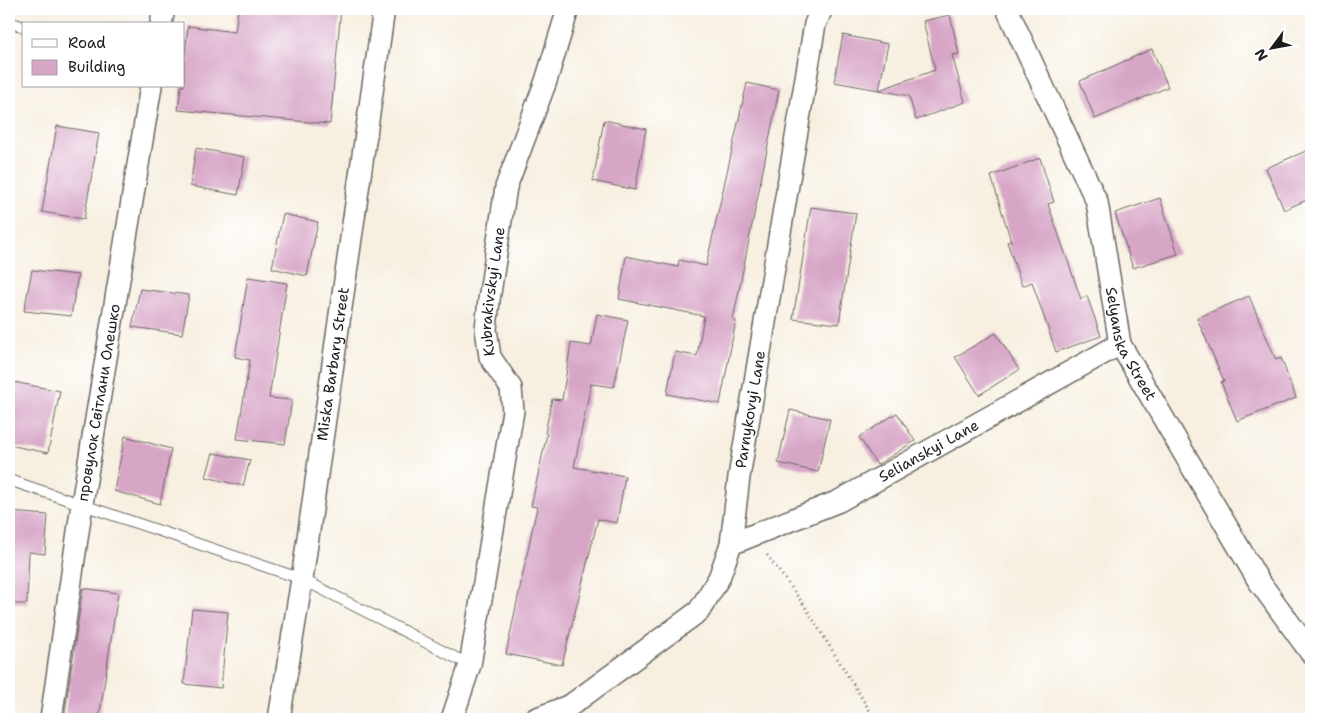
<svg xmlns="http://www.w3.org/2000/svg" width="1320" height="728" viewBox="0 0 1320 728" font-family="'Shantell Sans',sans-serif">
<rect width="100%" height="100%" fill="#fff"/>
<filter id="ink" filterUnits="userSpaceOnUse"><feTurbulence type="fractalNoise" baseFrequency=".02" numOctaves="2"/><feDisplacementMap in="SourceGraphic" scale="10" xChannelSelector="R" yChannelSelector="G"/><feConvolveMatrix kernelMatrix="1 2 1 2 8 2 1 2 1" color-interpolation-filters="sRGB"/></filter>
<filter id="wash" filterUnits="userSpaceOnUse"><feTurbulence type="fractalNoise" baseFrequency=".0096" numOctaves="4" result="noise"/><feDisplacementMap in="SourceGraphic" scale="20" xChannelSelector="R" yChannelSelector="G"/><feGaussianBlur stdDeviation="1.12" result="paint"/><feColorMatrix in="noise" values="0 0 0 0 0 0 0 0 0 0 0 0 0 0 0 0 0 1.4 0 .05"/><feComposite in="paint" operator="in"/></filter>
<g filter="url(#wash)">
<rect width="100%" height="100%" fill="#f7efe0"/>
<g id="blocks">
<g fill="#d7a6c7">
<path d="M 238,9 L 341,9 L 330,124 L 178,110 L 181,86 L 184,86 L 184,62 L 188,26 L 235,32 Z"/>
<path d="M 950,15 L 959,54 L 952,55 L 965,102 L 916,120 L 909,96 L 879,90 L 935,70 L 923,21 Z"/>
<path d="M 843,35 L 888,44 L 879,90 L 834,82 Z"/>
<path d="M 1152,49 L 1168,87 L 1095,119 L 1080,81 Z"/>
<path d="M 747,83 L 779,90 L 733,320 L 736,321 L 720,404 L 667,394 L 675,352 L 697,356 L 704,316 L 619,299 L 626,256 L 678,267 L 679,260 L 706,266 Z"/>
<path d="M 604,120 L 646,129 L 635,190 L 593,181 Z"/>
<path d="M 57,126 L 99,133 L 84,219 L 42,212 Z"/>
<path d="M 196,148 L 245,157 L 238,195 L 190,186 Z"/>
<path d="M 1311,149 L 1311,198 L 1284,210 L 1266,168 Z"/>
<path d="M 1040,158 L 1054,202 L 1048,204 L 1081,299 L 1087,296 L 1101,336 L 1056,352 L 1032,282 L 1022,286 L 1007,242 L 1011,241 L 991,176 Z"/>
<path d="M 1160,198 L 1178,254 L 1133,268 L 1115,213 Z"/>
<path d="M 811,207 L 856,213 L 839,324 L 793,319 Z"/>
<path d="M 283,214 L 318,222 L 307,276 L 272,268 Z"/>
<path d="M 32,270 L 78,275 L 71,316 L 24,311 Z"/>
<path d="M 248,277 L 287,283 L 269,398 L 292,400 L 285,444 L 237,439 L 250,360 L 235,357 Z"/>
<path d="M 140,289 L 189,295 L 182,334 L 132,327 Z"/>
<path d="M 1249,296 L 1276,360 L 1281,358 L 1296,398 L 1237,421 L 1221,382 L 1224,381 L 1197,318 Z"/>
<path d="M 597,314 L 628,320 L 614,387 L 591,384 L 574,467 L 625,476 L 617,523 L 598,519 L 562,665 L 506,654 L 537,507 L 531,506 L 547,434 L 545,433 L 552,399 L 562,400 L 571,343 L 591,346 Z"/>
<path d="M 996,333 L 1019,370 L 979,395 L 955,357 Z"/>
<path d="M 13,382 L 60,391 L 48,453 L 9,445 L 9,405 Z"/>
<path d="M 790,410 L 830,419 L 818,472 L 778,463 Z"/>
<path d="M 897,413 L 915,441 L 877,465 L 859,437 Z"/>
<path d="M 125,436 L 171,449 L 160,504 L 114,491 Z"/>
<path d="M 213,453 L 250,460 L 243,486 L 206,477 Z"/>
<path d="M 10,512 L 48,515 L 45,554 L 29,552 L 27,604 L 9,604 L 9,533 Z"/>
<path d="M 83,588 L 118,593 L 99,719 L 64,719 Z"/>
<path d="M 192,609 L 228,612 L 221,688 L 184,684 Z"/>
</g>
</g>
</g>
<g filter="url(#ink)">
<use href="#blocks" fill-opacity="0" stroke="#696661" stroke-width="1"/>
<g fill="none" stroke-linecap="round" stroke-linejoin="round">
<defs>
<g id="lane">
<path d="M 9,22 L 24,27"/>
<path d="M 9,480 L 302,579 L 470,665"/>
</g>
<g id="street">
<path id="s1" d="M 1007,9 L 1097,202 L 1120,344 L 1258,580 L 1311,653"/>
<path d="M 161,24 L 164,9"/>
<path id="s2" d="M 731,544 L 839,501 L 1120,344"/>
<path id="s3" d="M 51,719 L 82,504 L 151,86"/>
<path id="s4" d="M 279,719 L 302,579 L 384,9"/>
<path id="s5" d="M 452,719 L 470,665 L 513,411 L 511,388 L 490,357 L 486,329 L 489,300 L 506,187 L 546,81 L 568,9"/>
<path id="s6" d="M 535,719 L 571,705 L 699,611 L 719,578 L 731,544 L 739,477 L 815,24 L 822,9"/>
</g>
</defs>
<use href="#lane" stroke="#696661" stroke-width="12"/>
<use href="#street" stroke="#696661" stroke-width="24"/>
<path stroke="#696661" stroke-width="3" stroke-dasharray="1 4" stroke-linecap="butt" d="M 767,555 L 804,605 L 875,719"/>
<use href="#lane" stroke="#fff" stroke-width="10"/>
<use href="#street" stroke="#fff" stroke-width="21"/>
</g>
</g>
<g text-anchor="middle" stroke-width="5" stroke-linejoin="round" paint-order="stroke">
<g font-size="15" fill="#1c1c1c" stroke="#fff">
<text dy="5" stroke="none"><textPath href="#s5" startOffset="441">Kubrakivskyi Lane</textPath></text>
<text dy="5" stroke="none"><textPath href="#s1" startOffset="360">Selyanska Street</textPath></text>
<text dy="5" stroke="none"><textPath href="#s4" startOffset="359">Miska Barbary Street</textPath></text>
<text dy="5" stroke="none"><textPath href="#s3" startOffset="320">провулок Світлани Олешко</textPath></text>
<text dy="5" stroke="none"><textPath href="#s6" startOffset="408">Parnykovyi Lane</textPath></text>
<text dy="5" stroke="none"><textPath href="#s2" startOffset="219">Selianskyi Lane</textPath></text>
</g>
</g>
<rect width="1320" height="728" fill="none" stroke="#fff" stroke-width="30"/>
<rect x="22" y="22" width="162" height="65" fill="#ffffff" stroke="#a4a4a4"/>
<rect x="32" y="39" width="25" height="8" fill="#ffffff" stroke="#a4a4a4"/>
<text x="68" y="48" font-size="15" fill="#1c1c1c">Road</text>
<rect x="32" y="60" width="25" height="15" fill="#d7a6c7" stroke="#a4a4a4"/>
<text x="68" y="72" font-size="15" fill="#1c1c1c">Building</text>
<g transform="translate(1272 48) rotate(238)" stroke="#ffffff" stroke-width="4" paint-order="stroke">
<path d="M0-4L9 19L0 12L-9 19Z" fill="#1c1c1c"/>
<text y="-8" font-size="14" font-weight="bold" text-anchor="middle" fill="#1c1c1c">N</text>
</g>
</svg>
